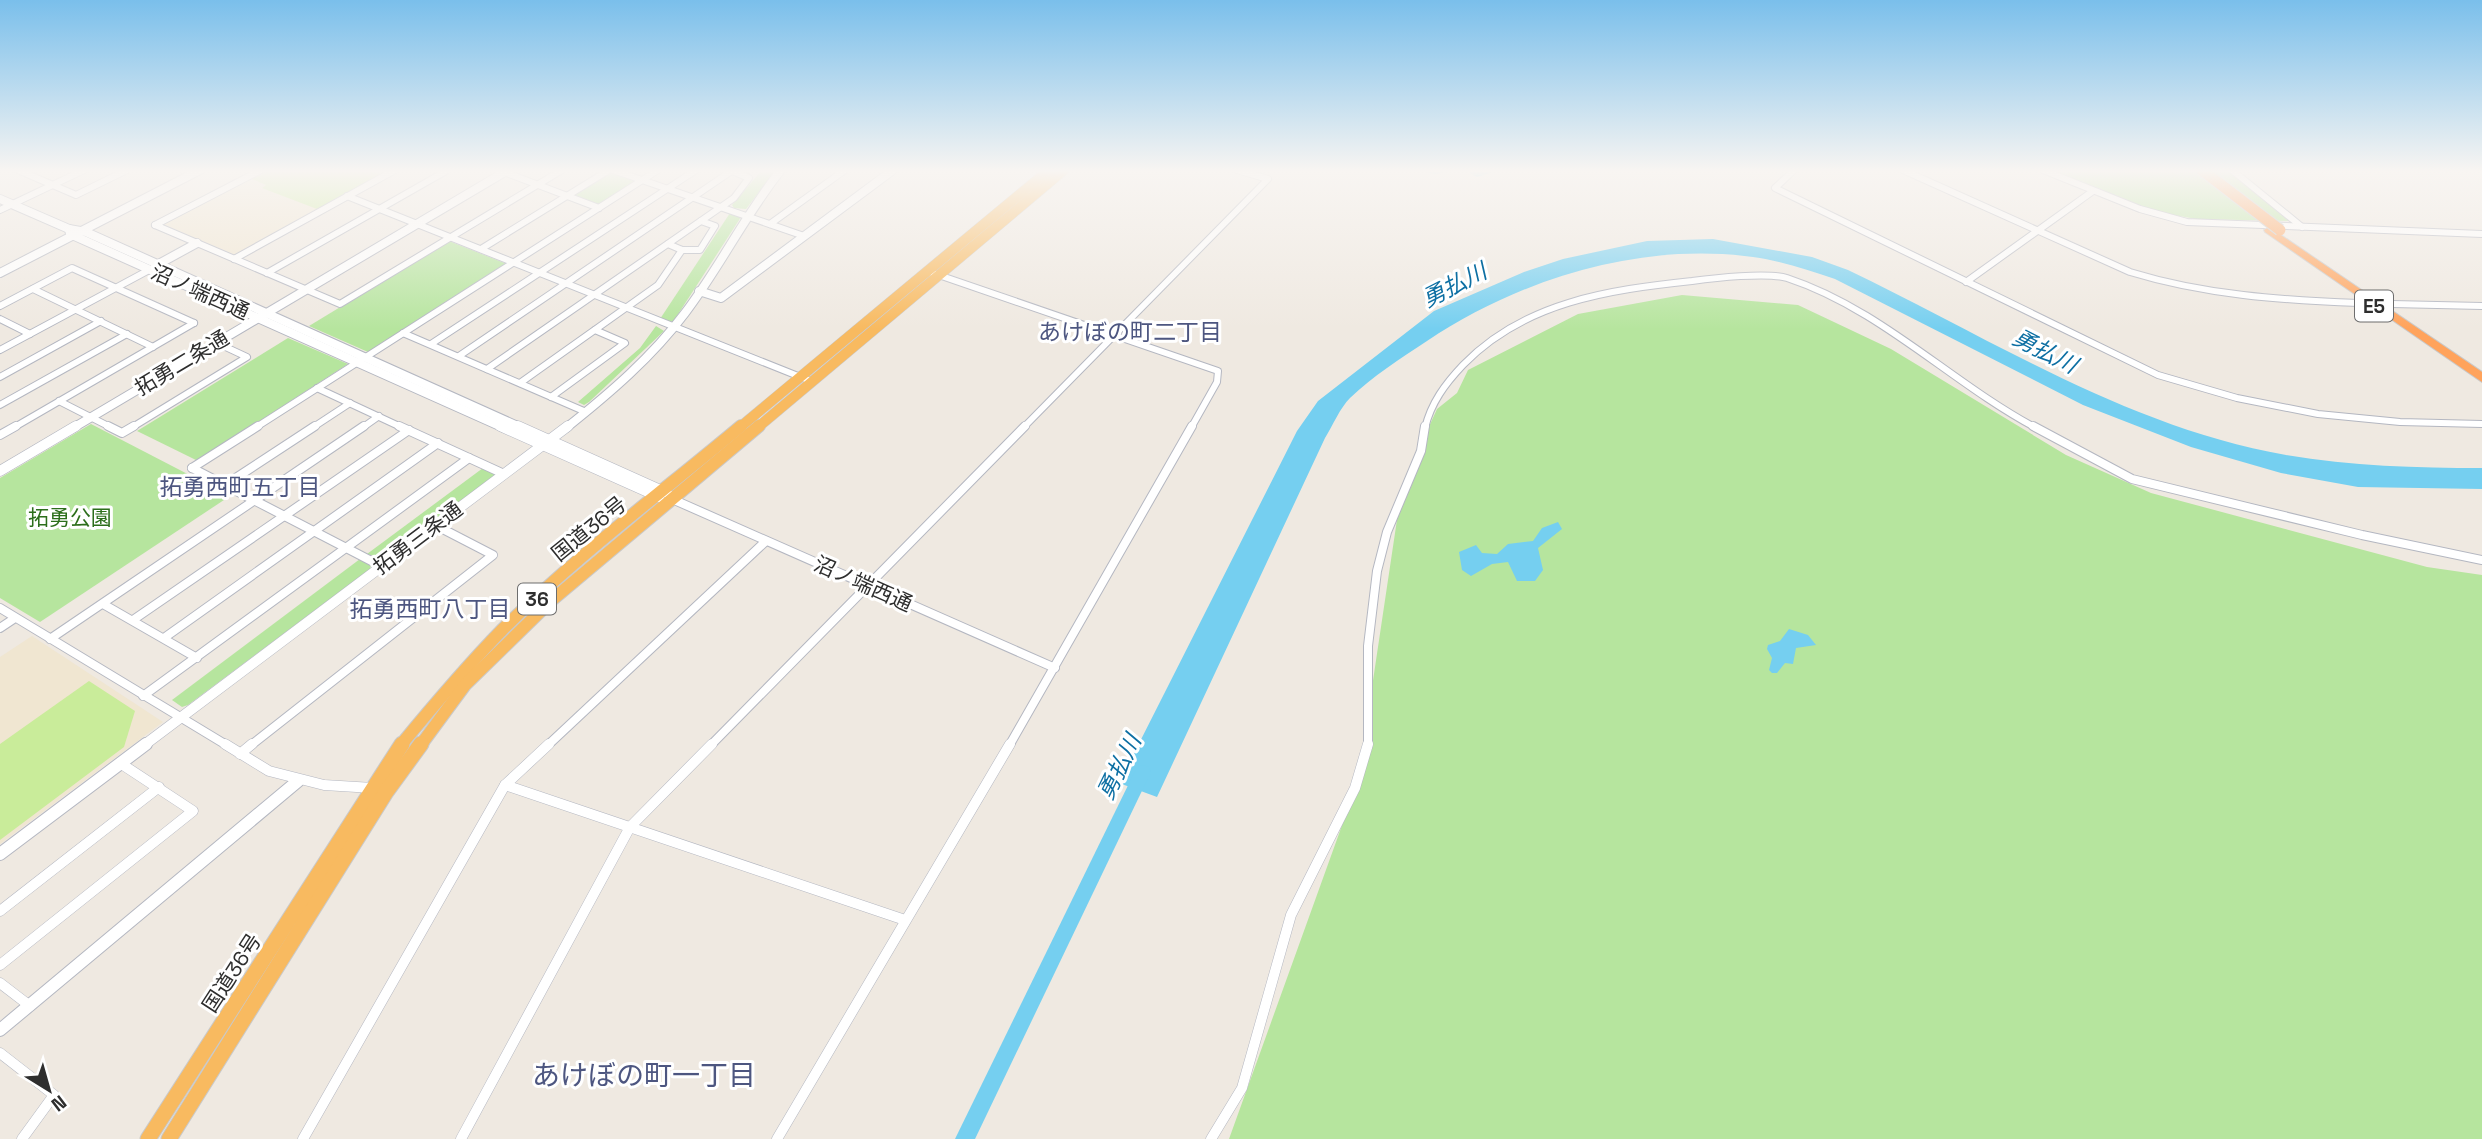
<svg xmlns="http://www.w3.org/2000/svg" width="2482" height="1139" viewBox="0 0 2482 1139" font-family="'Space Grotesk','Noto Sans JP',sans-serif">
<rect width="100%" height="100%" fill="#efe9e1"/>
<g fill="#f0e6d1">
<path d="M 267,170 L 374,170 L 385,174 L 237,256 L 163,224 Z"/>
<path d="M 32,636 L 163,722 L 0,844 L 0,657 Z"/>
</g>
<g fill="#b6e59e">
<path d="M 762,170 L 776,170 L 746,209 L 734,208 L 732,205 Z"/>
<path d="M 2051,170 L 2227,170 L 2289,221 L 2196,219 L 2163,213 L 2130,203 Z"/>
<path d="M 611,171 L 639,181 L 599,206 L 571,195 Z"/>
<path d="M 730,213 L 741,217 L 673,322 L 660,319 Z"/>
<path d="M 449,241 L 507,264 L 368,352 L 309,326 Z"/>
<path d="M 1682,295 L 1798,305 L 1891,349 L 2066,455 L 2151,493 L 2427,567 L 2482,575 L 2482,1139 L 1229,1139 L 1358,781 L 1398,513 L 1416,455 L 1437,409 L 1457,393 L 1468,370 L 1578,314 Z"/>
<path d="M 656,326 L 664,331 L 589,402 L 584,405 L 578,402 L 640,348 Z"/>
<path d="M 288,338 L 348,364 L 198,461 L 137,431 Z"/>
<path d="M 91,424 L 230,496 L 40,622 L 0,598 L 0,478 Z"/>
<path d="M 483,468 L 496,474 L 384,559 L 367,554 Z"/>
<path d="M 360,559 L 371,565 L 370,569 L 188,705 L 182,707 L 172,700 Z"/>
</g>
<g fill="#c9ec9a">
<path d="M 271,170 L 369,170 L 381,174 L 317,209 L 262,188 L 266,185 L 252,179 Z"/>
<path d="M 89,681 L 135,711 L 124,747 L 0,840 L 0,744 Z"/>
</g>
<g fill="#75cff0">
<path d="M 1713,239 L 1812,257 L 1848,270 C 1990,338 2129,428 2286,455 C 2352,466 2416,468 2482,468 L 2482,489 L 2358,487 L 2281,473 L 2191,447 L 2083,405 L 1835,279 C 1808,270 1782,261 1753,257 C 1639,242 1522,278 1427,341 C 1401,358 1373,376 1350,398 C 1340,408 1333,425 1325,438 L 1157,797 L 1119,783 L 1297,431 L 1318,401 L 1434,311 L 1524,272 L 1563,259 L 1647,241 Z"/>
<path d="M 1558,522 L 1562,529 L 1538,548 L 1543,570 L 1535,581 L 1517,581 L 1508,562 L 1492,564 L 1471,576 L 1462,570 L 1459,552 L 1476,545 L 1482,553 L 1497,554 L 1508,544 L 1533,541 L 1542,528 Z"/>
<path d="M 1789,629 L 1808,635 L 1816,645 L 1796,648 L 1793,664 L 1785,663 L 1777,673 L 1772,673 L 1769,670 L 1772,658 L 1767,649 L 1768,645 L 1780,641 Z"/>
</g>
<g fill="none" stroke-linecap="round" stroke-linejoin="round">
<g fill="#75cff0" fill-rule="evenodd">
<path d="M 1423,170 L 1448,170 C 1443,175 1428,175 1423,170 Z"/>
<path d="M 1465,170 L 1500,170 L 1477,177 Z"/>
<path d="M 1143,765 L 1149,767 L 1151,772 L 975,1139 L 955,1139 L 1137,767 Z"/>
</g>
<path stroke="#c8c4bd" stroke-width="6" stroke-dasharray="6 3.5" stroke-linecap="butt" d="M 2359,303 L 2392,304"/>
<defs>
<g id="minor-far2">
<path d="M 18,170 L 76,195 L 127,170"/>
<path d="M 613,170 L 804,236"/>
<path d="M 1794,170 L 1775,188 L 2158,375 L 2237,398 L 2318,414 L 2400,422 L 2482,424"/>
<path d="M 1903,170 L 2130,272 C 2205,295 2281,300 2359,303"/>
<path d="M 2043,170 L 2140,209 L 2187,222 L 2482,234"/>
<path d="M 2232,170 L 2302,227"/>
<path d="M 504,172 L 599,208"/>
<path d="M 347,196 L 813,382"/>
<path d="M 0,210 L 84,170"/>
<path d="M 770,224 L 845,170"/>
<path d="M 155,225 L 340,304 L 562,170"/>
<path d="M 155,225 L 261,170"/>
<path d="M 668,244 L 682,250 L 700,250 L 715,226 L 701,221"/>
<path d="M 481,249 L 609,170"/>
<path d="M 234,259 L 395,170"/>
<path d="M 927,271 L 1218,371 L 1217,382 L 1191,428"/>
<path d="M 267,273 L 446,171"/>
<path d="M 1966,282 L 2093,191"/>
<path d="M 33,289 L 153,347"/>
<path d="M 2392,304 L 2482,306"/>
<path d="M 0,306 L 72,268 L 194,323"/>
<path d="M 0,319 L 30,334"/>
<path d="M 403,333 L 586,412"/>
<path d="M 431,344 L 696,170"/>
<path d="M 0,350 L 149,270"/>
<path d="M 459,356 L 733,170"/>
<path d="M 487,369 L 734,198 L 749,178 L 732,171"/>
<path d="M 0,377 L 101,321"/>
<path d="M 520,383 L 658,285 L 682,250"/>
<path d="M 317,388 L 403,428"/>
<path d="M 551,397 L 625,343 L 595,330"/>
<path d="M 59,401 L 112,428"/>
<path d="M 0,405 L 127,334"/>
<path d="M 13,428 L 194,323"/>
<path d="M 131,428 L 247,357 L 217,343"/>
<path d="M 255,428 L 658,170"/>
<path d="M 312,428 L 350,403"/>
<path d="M 362,428 L 379,416"/>
<path d="M 1023,428 L 1268,179 L 1237,170"/>
<path d="M 1425,428 C 1431,403 1445,384 1463,365 C 1524,302 1608,290 1692,281 C 1714,278 1767,272 1787,278 C 1881,309 1950,382 2036,428"/>
</g>
<g id="minor-far1">
<path d="M 108,426 L 122,433 L 134,426"/>
<path d="M 399,426 L 504,474"/>
<path d="M 2033,426 L 2132,479 L 2362,535 L 2482,560"/>
<path d="M 0,435 L 16,426"/>
<path d="M 192,468 L 258,426"/>
<path d="M 192,468 L 381,566"/>
<path d="M 225,485 L 315,426"/>
<path d="M 672,499 L 1055,668"/>
<path d="M 103,604 L 197,658"/>
<path d="M 0,608 L 228,746"/>
<path d="M 133,620 L 409,430"/>
<path d="M 0,628 L 15,618"/>
<path d="M 164,638 L 438,443"/>
<path d="M 50,639 L 364,426"/>
<path d="M 143,696 L 469,458"/>
<path d="M 250,746 L 493,555 L 435,525"/>
<path d="M 547,746 L 766,541"/>
<path d="M 710,746 L 1025,426"/>
<path d="M 1009,746 L 1192,426"/>
<path d="M 1368,746 L 1368,646 L 1377,571 L 1387,532 L 1421,451 L 1425,426"/>
</g>
<g id="minor">
<path d="M 225,744 L 269,771 L 324,785 L 373,788"/>
<path d="M 240,754 L 252,744"/>
<path d="M 505,785 L 905,920"/>
<path d="M 0,911 L 159,787"/>
<path d="M 0,965 L 193,811 L 120,763"/>
<path d="M 0,983 L 30,1006"/>
<path d="M 0,1053 L 54,1095 L 22,1139"/>
<path d="M 303,1139 L 505,785 L 549,744"/>
<path d="M 461,1139 L 630,827 L 712,744"/>
<path d="M 777,1139 L 1010,744"/>
<path d="M 1211,1139 L 1242,1088 L 1291,915 L 1355,788 L 1368,744"/>
</g>
<g id="tertiary-far2">
<path d="M 0,199 L 69,229 L 86,232 L 522,428"/>
<path d="M 69,229 L 70,234 L 504,428"/>
<path d="M 155,266 L 197,243"/>
<path d="M 0,273 L 200,170"/>
<path d="M 699,291 L 721,298 L 893,170"/>
<path d="M 73,428 L 508,170"/>
<path d="M 566,428 C 610,393 652,357 685,313 C 720,267 745,215 781,170"/>
</g>
<g id="tertiary-far1">
<path d="M 500,426 L 659,497"/>
<path d="M 518,426 L 667,493"/>
<path d="M 0,471 L 76,426"/>
<path d="M 143,746 L 568,426"/>
</g>
<g id="tertiary">
<path d="M 0,854 L 146,744"/>
<path d="M 0,1030 L 298,781"/>
</g>
<g id="trunk-far2">
<path d="M 739,428 L 1049,170"/>
<path d="M 757,428 L 1064,170"/>
</g>
<g id="trunk-far1">
<path d="M 400,746 C 433,706 466,667 502,630 C 576,556 661,493 741,426"/>
<path d="M 420,746 L 465,685 L 552,600 L 759,426"/>
</g>
<g id="trunk">
<path d="M 148,1139 L 402,744"/>
<path d="M 169,1139 L 386,792 L 421,744"/>
</g>
<path id="motorway" d="M 2269,227 L 2482,372 L 2482,382 L 2265,232 L 2264,230 Z"/>
</defs>
<use href="#minor-far2" stroke="#b4b7c1" stroke-width="8"/>
<use href="#minor-far1" stroke="#b4b7c1" stroke-width="10"/>
<use href="#minor" stroke="#b4b7c1" stroke-width="11"/>
<use href="#tertiary-far2" stroke="#b4b7c1" stroke-width="10"/>
<use href="#tertiary-far1" stroke="#b4b7c1" stroke-width="11"/>
<use href="#tertiary" stroke="#b4b7c1" stroke-width="14"/>
<use href="#trunk-far2" stroke="#c9c9c9" stroke-width="11"/>
<use href="#trunk-far1" stroke="#c9c9c9" stroke-width="14"/>
<use href="#trunk" stroke="#c9c9c9" stroke-width="17"/>
<use href="#motorway" stroke="#c9c9c9" stroke-width="2"/>
<use href="#minor-far2" stroke="#fff" stroke-width="6"/>
<use href="#minor-far1" stroke="#fff" stroke-width="8"/>
<use href="#minor" stroke="#fff" stroke-width="10"/>
<use href="#tertiary-far2" stroke="#fff" stroke-width="8"/>
<use href="#tertiary-far1" stroke="#fff" stroke-width="10"/>
<use href="#tertiary" stroke="#fff" stroke-width="12"/>
<use href="#trunk-far2" stroke="#f8ba60" stroke-width="10"/>
<use href="#trunk-far1" stroke="#f8ba60" stroke-width="12"/>
<use href="#trunk" stroke="#f8ba60" stroke-width="15"/>
<use href="#motorway" fill="#ffa35c" fill-rule="evenodd"/>
<defs>
<path id="motorway-bridge" d="M 2202,170 L 2280,230"/>
</defs>
<use href="#motorway-bridge" stroke="#c9c9c9" stroke-width="13" stroke-linecap="butt"/>
<use href="#motorway-bridge" stroke="#ffa35c" stroke-width="11"/>
</g>
<linearGradient id="sky" x2="0" y2="1"><stop stop-color="#7abfeb"/><stop offset="0.52" stop-color="#f8f5f2"/><stop offset="1" stop-color="#f8f5f2" stop-opacity="0"/></linearGradient>
<rect width="2482" height="329" fill="url(#sky)"/>
<g text-anchor="middle" stroke-width="6" stroke-linejoin="round" paint-order="stroke">
<g fill="#fff" stroke="#6d6d6d" stroke-width="2">
<rect x="2355" y="290.5" width="38" height="31" rx="5"/>
<rect x="518" y="583.5" width="38" height="31" rx="5"/>
</g>
<g font-size="19" font-weight="bold" fill="#2e2e2e">
<text x="2374" y="313">E5</text>
<text x="537" y="606">36</text>
</g>
<g font-size="21" fill="#2e2e2e" stroke="#fff">
<text transform="translate(200 292) rotate(24)" y="7">沼ノ端西通</text>
<text transform="translate(182 363) rotate(-31)" y="7">拓勇二条通</text>
<text transform="translate(589 529) rotate(-39)" y="7">国道36号</text>
<text transform="translate(418 538) rotate(-37)" y="7">拓勇三条通</text>
<text transform="translate(863 584) rotate(24)" y="7">沼ノ端西通</text>
<text transform="translate(232 973) rotate(-57)" y="7">国道36号</text>
</g>
<g font-size="21" fill="#2c6e1b" stroke="#fff">
<text x="70" y="525">拓勇公園</text>
</g>
<g font-size="23" font-style="italic" fill="#0d6fa3" stroke="#fff">
<text transform="translate(1454 285) rotate(-27)" y="8">勇払川</text>
<text transform="translate(2045 351) rotate(27)" y="8">勇払川</text>
<text transform="translate(1119 767) rotate(-64)" y="8">勇払川</text>
</g>
<g font-size="23" fill="#4d5680" stroke="#fff">
<text x="1130" y="340">あけぼの町二丁目</text>
<text x="240" y="495">拓勇西町五丁目</text>
<text x="430" y="617">拓勇西町八丁目</text>
</g>
<g font-size="28" fill="#4d5680" stroke="#fff">
<text x="644" y="1085">あけぼの町一丁目</text>
</g>
</g>
<g transform="translate(49 1090) rotate(143)" stroke="#ffffff" stroke-width="5" paint-order="stroke">
<path d="M0-5L12 26L0 18L-12 26Z" fill="#2e2e2e"/>
<text y="-10" font-size="19" font-weight="bold" text-anchor="middle" fill="#2e2e2e">N</text>
</g>
</svg>
